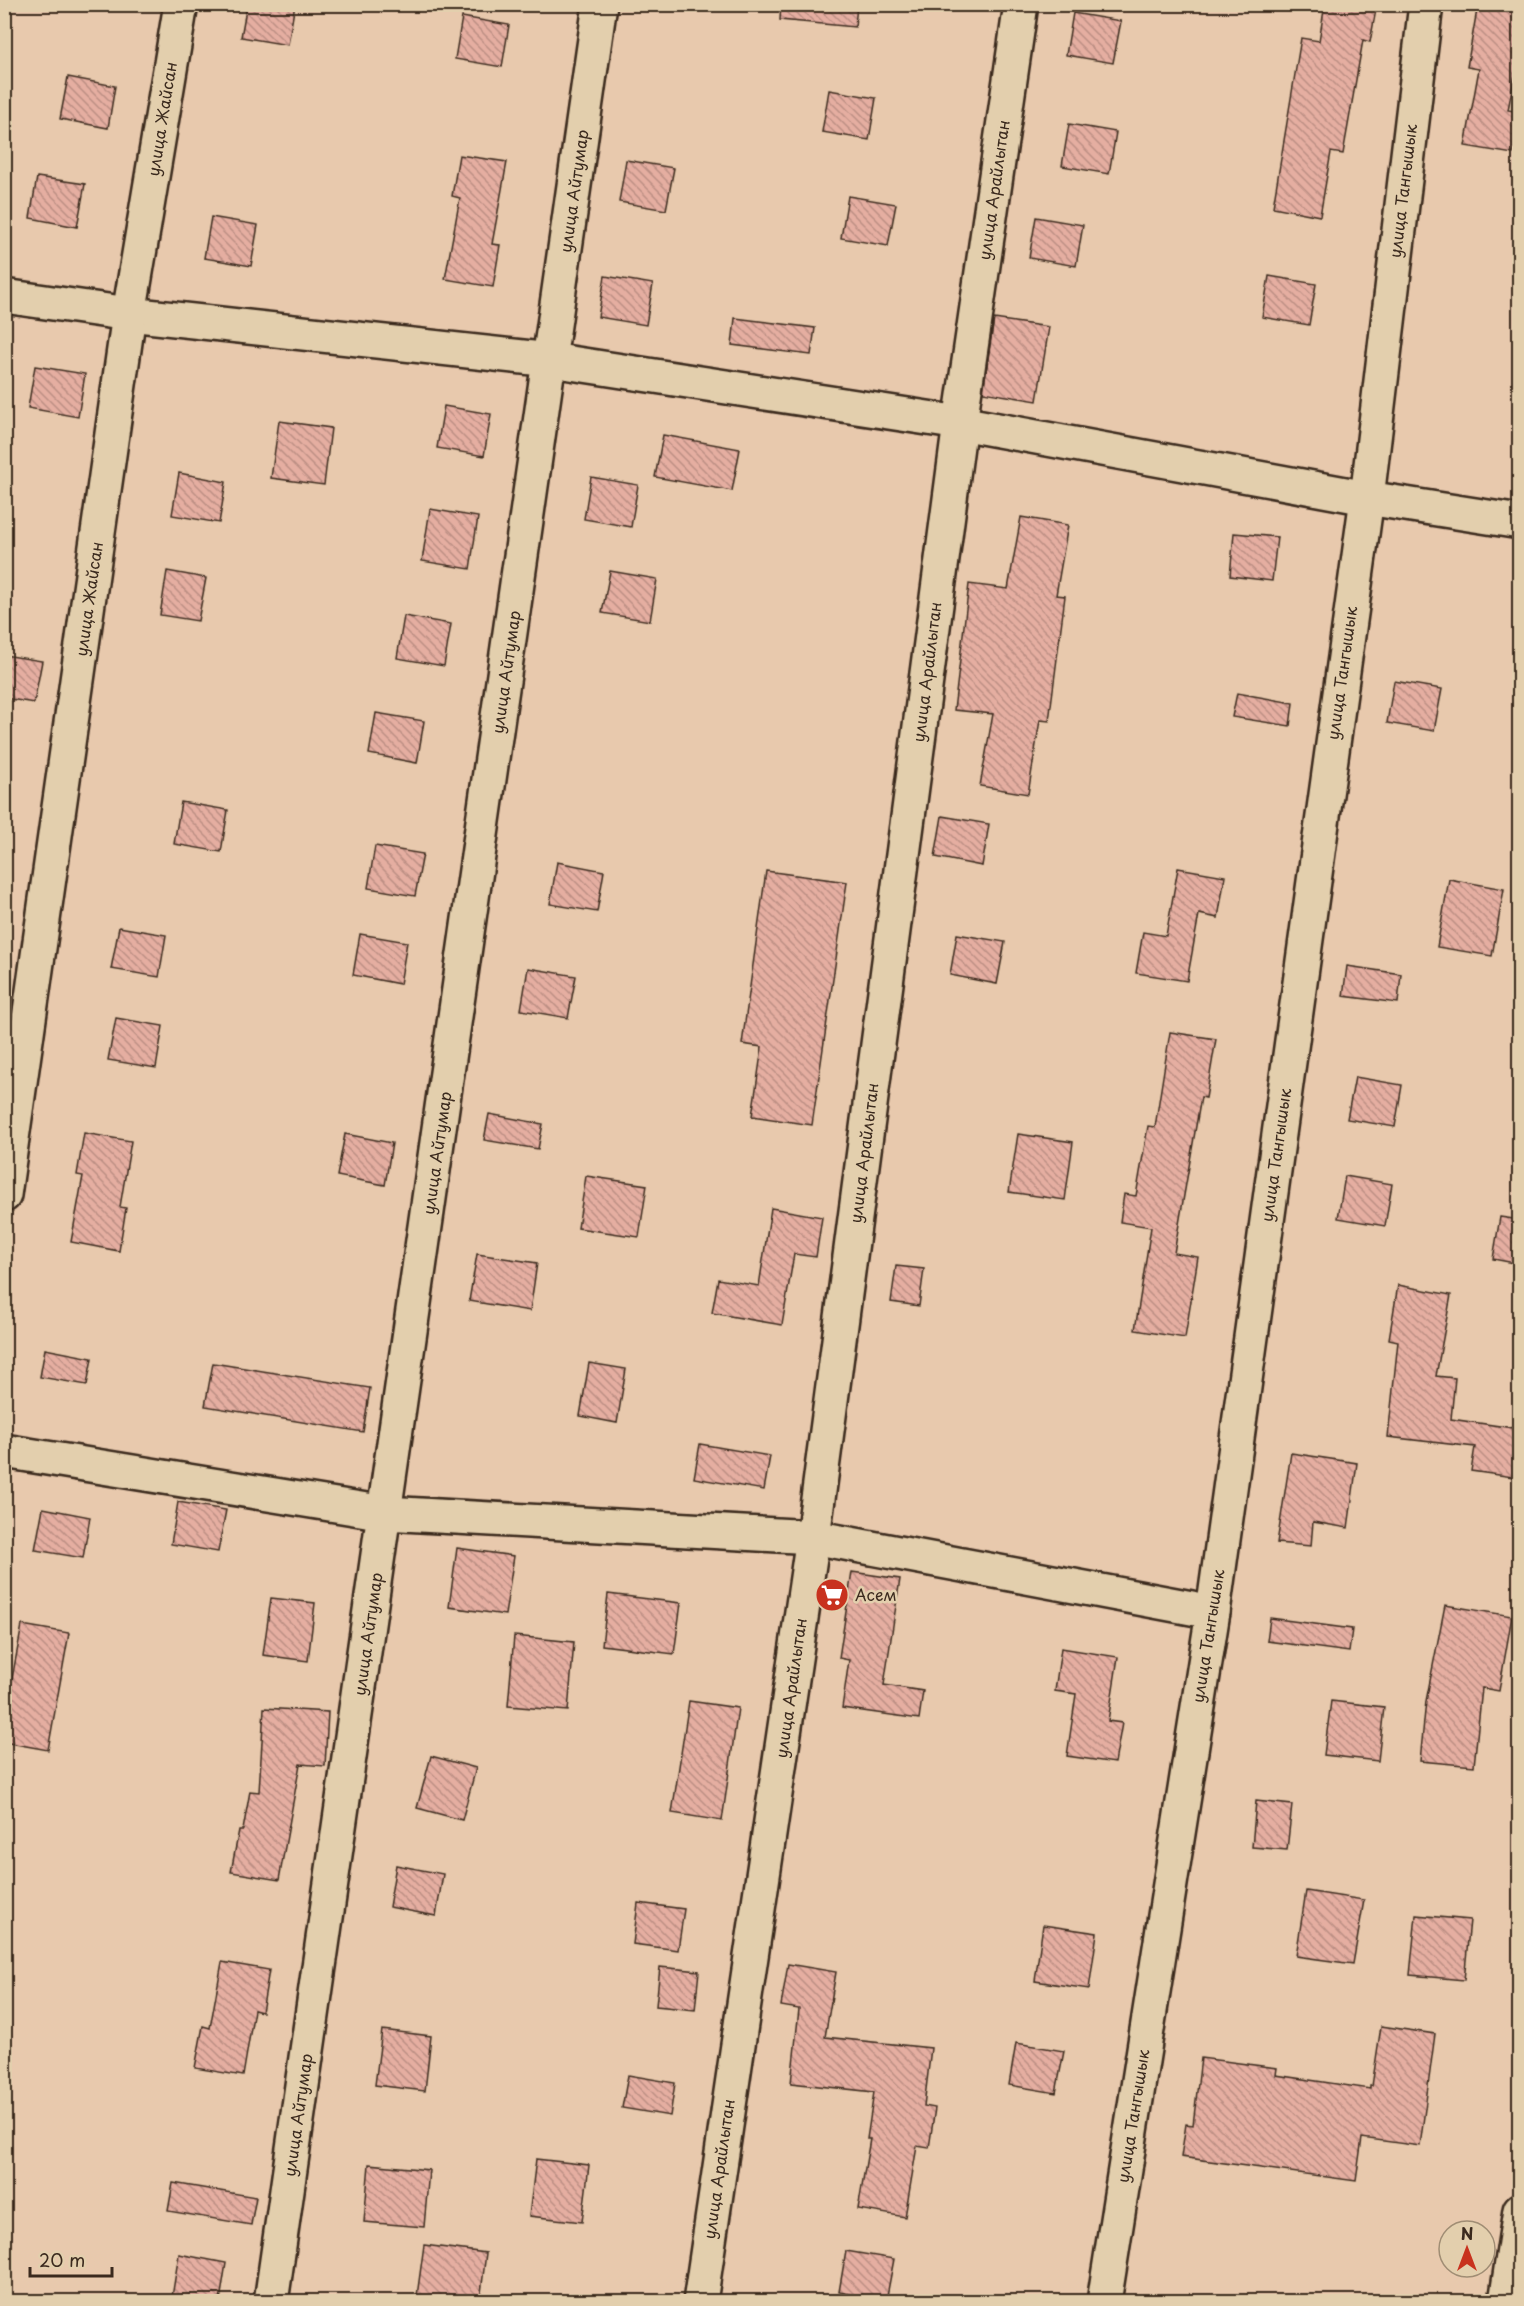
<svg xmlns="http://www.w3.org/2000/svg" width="1524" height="2306" viewBox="0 0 1524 2306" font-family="'Playpen Sans',sans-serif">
<defs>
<pattern id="building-back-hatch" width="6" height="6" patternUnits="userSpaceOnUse" patternTransform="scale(1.5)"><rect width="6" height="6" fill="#e5aea1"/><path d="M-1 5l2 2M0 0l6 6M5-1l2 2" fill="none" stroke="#bb8e83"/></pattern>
</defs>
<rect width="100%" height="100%" fill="#e8c9ad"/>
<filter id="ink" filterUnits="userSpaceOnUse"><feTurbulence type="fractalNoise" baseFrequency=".0167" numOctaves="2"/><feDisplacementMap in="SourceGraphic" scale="12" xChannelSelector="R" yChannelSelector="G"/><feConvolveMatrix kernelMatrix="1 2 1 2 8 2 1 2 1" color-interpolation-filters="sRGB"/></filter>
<g filter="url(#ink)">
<g fill="url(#building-back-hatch)" stroke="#3b2a1e" stroke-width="1.5">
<path d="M 247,4 L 295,4 L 288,45 L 241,37 Z"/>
<path d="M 781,4 L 857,4 L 855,27 L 780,20 Z"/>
<path d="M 1325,4 L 1377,4 L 1370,42 L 1363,40 L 1343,154 L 1331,152 L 1320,216 L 1273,207 L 1301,38 L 1319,41 Z"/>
<path d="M 1478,4 L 1520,4 L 1520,48 L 1508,110 L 1520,112 L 1513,154 L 1465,146 L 1479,69 L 1467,67 Z"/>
<path d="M 1073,13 L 1121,21 L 1113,63 L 1066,55 Z"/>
<path d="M 462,17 L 509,25 L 502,67 L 455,59 Z"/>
<path d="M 68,77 L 115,86 L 108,128 L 60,119 Z"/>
<path d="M 829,90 L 876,98 L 869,140 L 822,132 Z"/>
<path d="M 1069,124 L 1116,132 L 1109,174 L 1062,166 Z"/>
<path d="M 459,155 L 507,162 L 492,244 L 500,245 L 493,287 L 445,279 L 460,198 L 452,196 Z"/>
<path d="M 626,160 L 674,168 L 666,210 L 619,202 Z"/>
<path d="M 37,177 L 85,184 L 77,227 L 30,218 Z"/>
<path d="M 848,196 L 896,204 L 888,246 L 841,238 Z"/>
<path d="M 211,217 L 258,225 L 251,266 L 204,258 Z"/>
<path d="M 1036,217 L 1083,225 L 1076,266 L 1029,258 Z"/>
<path d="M 605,276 L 653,284 L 646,325 L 598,317 Z"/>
<path d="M 1269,276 L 1316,284 L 1309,325 L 1262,317 Z"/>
<path d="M 735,318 L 815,328 L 811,355 L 732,345 Z"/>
<path d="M 994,319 L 1049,327 L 1037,401 L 983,392 Z"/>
<path d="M 35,366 L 85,374 L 78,417 L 28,408 Z"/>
<path d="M 444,406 L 491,414 L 484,456 L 437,448 Z"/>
<path d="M 279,421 L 331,428 L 324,485 L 271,478 Z"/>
<path d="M 663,435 L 740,449 L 732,491 L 655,477 Z"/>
<path d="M 179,473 L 226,482 L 219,523 L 172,515 Z"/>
<path d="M 591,477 L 638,485 L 631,527 L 584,519 Z"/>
<path d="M 430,509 L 478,517 L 470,569 L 422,561 Z"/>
<path d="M 1021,517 L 1068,525 L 1056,595 L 1065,596 L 1049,721 L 1040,720 L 1028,794 L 980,786 L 993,714 L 954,710 L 969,584 L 1008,589 Z"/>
<path d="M 1234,533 L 1277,537 L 1272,581 L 1230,576 Z"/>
<path d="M 167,571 L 206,578 L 198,621 L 160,615 Z"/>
<path d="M 610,571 L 657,579 L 650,621 L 602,613 Z"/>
<path d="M 404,616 L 451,624 L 444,666 L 397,658 Z"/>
<path d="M 4,655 L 42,661 L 34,703 L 4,698 Z"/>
<path d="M 1394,681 L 1442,689 L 1434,731 L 1387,723 Z"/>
<path d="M 1237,693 L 1293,703 L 1290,726 L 1232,717 Z"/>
<path d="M 376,713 L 424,721 L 417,763 L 369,754 Z"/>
<path d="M 181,802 L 228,810 L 221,852 L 174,844 Z"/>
<path d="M 942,816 L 989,824 L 982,866 L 935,857 Z"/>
<path d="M 375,846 L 423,854 L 415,896 L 368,888 Z"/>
<path d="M 557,862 L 604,871 L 597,912 L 550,904 Z"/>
<path d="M 1178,868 L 1225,876 L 1218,918 L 1199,914 L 1187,981 L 1136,973 L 1143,932 L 1166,936 Z"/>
<path d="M 766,871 L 847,882 L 812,1125 L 752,1116 L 762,1047 L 742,1044 Z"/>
<path d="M 1449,879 L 1504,889 L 1492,956 L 1437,947 Z"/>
<path d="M 119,927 L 166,935 L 159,977 L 111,969 Z"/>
<path d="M 360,934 L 407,942 L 400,984 L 353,975 Z"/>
<path d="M 957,934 L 1005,942 L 997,984 L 950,975 Z"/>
<path d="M 1347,966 L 1401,974 L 1398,1003 L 1343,996 Z"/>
<path d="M 528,968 L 576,976 L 568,1018 L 521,1010 Z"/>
<path d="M 116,1018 L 163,1026 L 156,1068 L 108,1060 Z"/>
<path d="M 1170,1032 L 1216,1039 L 1206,1098 L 1201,1097 L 1174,1253 L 1198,1257 L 1185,1338 L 1135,1330 L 1151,1227 L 1120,1222 L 1124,1194 L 1136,1196 L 1148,1126 L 1155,1127 Z"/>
<path d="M 1355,1077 L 1402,1085 L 1395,1127 L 1347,1119 Z"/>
<path d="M 489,1114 L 543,1124 L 538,1149 L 484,1140 Z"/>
<path d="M 84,1133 L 131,1141 L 120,1207 L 126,1208 L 119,1251 L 71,1242 L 83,1176 L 77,1175 Z"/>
<path d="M 345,1134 L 392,1143 L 385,1185 L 337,1176 Z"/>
<path d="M 1018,1134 L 1073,1142 L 1065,1200 L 1009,1192 Z"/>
<path d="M 586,1176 L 647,1185 L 639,1237 L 578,1228 Z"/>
<path d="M 1345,1176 L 1392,1184 L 1385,1226 L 1338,1218 Z"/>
<path d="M 771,1208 L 822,1217 L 816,1257 L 794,1254 L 782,1325 L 712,1313 L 718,1279 L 759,1286 Z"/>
<path d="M 1500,1217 L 1520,1220 L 1520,1264 L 1493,1259 Z"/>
<path d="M 477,1254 L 537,1263 L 530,1311 L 469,1301 Z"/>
<path d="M 896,1266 L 924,1269 L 919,1306 L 891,1302 Z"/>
<path d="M 1398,1285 L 1451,1295 L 1436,1376 L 1455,1378 L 1451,1419 L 1520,1429 L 1520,1478 L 1471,1471 L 1475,1447 L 1388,1437 L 1398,1341 L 1389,1339 Z"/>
<path d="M 45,1349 L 92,1358 L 87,1385 L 40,1377 Z"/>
<path d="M 213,1363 L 370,1388 L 363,1432 L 205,1406 Z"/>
<path d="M 589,1363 L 626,1369 L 617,1423 L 580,1416 Z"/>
<path d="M 700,1444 L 770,1456 L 764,1490 L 694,1478 Z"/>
<path d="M 1291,1453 L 1357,1463 L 1348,1528 L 1313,1522 L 1311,1546 L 1277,1543 Z"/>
<path d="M 178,1502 L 226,1510 L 218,1552 L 171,1544 Z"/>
<path d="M 43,1508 L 90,1517 L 83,1558 L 35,1550 Z"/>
<path d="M 457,1548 L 514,1556 L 505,1615 L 449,1607 Z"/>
<path d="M 852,1572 L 900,1579 L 884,1685 L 923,1691 L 919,1719 L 842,1708 L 849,1660 L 839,1658 Z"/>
<path d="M 608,1594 L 681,1603 L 674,1654 L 602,1645 Z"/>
<path d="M 271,1598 L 315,1603 L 308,1661 L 263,1655 Z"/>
<path d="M 1445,1605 L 1512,1616 L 1499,1691 L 1482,1688 L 1474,1766 L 1420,1761 L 1426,1701 Z"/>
<path d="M 1270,1618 L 1352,1629 L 1349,1652 L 1267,1641 Z"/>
<path d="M 22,1625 L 69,1633 L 48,1750 L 4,1742 L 4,1721 Z"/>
<path d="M 514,1636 L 574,1642 L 568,1711 L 508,1706 Z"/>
<path d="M 1061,1648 L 1118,1657 L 1108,1721 L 1122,1723 L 1115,1763 L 1067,1756 L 1076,1694 L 1055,1691 Z"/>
<path d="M 689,1701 L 738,1708 L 722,1821 L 672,1813 Z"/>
<path d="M 1331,1701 L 1384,1707 L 1378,1761 L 1324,1755 Z"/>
<path d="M 264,1708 L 328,1712 L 325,1766 L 300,1764 L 279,1880 L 231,1872 L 239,1830 L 243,1830 L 250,1791 L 259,1792 Z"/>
<path d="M 431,1756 L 476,1768 L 462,1820 L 417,1808 Z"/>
<path d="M 1256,1801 L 1292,1805 L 1287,1850 L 1252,1847 Z"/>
<path d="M 396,1865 L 443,1874 L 436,1916 L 389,1907 Z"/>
<path d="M 1306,1891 L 1364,1900 L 1353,1964 L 1296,1956 Z"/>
<path d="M 638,1903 L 684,1909 L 678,1950 L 633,1944 Z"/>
<path d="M 1416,1915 L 1470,1920 L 1464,1980 L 1410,1975 Z"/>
<path d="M 1043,1925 L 1097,1933 L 1089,1989 L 1035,1981 Z"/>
<path d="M 222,1962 L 269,1970 L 262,2012 L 254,2010 L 243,2076 L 195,2068 L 203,2026 L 210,2028 Z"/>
<path d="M 788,1964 L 836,1972 L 825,2037 L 931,2048 L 924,2106 L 935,2108 L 929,2148 L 917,2146 L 905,2217 L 858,2209 L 870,2139 L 867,2139 L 874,2092 L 791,2083 L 799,2009 L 781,2006 Z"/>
<path d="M 660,1967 L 699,1971 L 695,2010 L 656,2006 Z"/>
<path d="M 1381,2026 L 1435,2034 L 1420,2146 L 1362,2138 L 1356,2181 L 1181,2157 L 1186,2124 L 1193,2125 L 1201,2058 L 1277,2068 L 1276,2075 L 1370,2089 L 1370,2086 L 1372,2086 Z"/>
<path d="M 382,2030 L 431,2036 L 425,2091 L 375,2085 Z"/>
<path d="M 1016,2043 L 1064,2051 L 1056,2093 L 1009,2085 Z"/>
<path d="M 628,2075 L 675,2083 L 670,2116 L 622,2108 Z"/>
<path d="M 536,2159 L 589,2165 L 582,2222 L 529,2216 Z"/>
<path d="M 369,2164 L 429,2170 L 424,2227 L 364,2222 Z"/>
<path d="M 173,2183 L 256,2197 L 251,2225 L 168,2211 Z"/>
<path d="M 424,2245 L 486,2253 L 480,2301 L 458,2301 L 417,2296 Z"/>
<path d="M 846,2251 L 894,2259 L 886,2301 L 839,2292 Z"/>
<path d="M 179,2254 L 226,2263 L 220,2301 L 200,2301 L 172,2297 Z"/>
</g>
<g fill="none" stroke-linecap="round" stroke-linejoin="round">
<defs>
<g id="minor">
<path d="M 4,296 L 129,314 L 551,360 L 960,423 L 1367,498 L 1520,522"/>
<path d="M 4,1195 L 129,314 L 181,4"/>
<path d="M 4,1451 L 385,1513 L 813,1537 L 1213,1612"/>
<path d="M 271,2302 L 600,4"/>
<path d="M 700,2302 L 813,1537 L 960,423 L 1021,4"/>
<path d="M 1104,2302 L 1213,1612 L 1367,498 L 1426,4"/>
<path d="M 1506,2302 L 1520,2210"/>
</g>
</defs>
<use href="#minor" stroke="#3b2a1e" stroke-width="38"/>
<use href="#minor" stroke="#e3cfad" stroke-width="33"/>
</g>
</g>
<defs>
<symbol id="supermarket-disc" viewBox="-11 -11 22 22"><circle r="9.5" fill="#c8321e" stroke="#e3cfad"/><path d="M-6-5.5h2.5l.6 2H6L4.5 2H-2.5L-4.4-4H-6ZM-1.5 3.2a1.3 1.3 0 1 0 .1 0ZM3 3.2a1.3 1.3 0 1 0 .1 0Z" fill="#fff"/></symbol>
</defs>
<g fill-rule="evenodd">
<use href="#supermarket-disc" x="813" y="1576" width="38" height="38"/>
</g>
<g text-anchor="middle" stroke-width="5" stroke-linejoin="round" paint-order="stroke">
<g font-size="16" fill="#3b2a1e" stroke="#e3cfad">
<text transform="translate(162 119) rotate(-81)" y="6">улица Жайсан</text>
<text transform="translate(994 190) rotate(-82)" y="6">улица Арайлытан</text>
<text transform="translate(574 191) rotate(-82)" y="6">улица Айтумар</text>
<text transform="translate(1403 191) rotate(-83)" y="6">улица Тангышык</text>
<text transform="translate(89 599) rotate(-82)" y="6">улица Жайсан</text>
<text transform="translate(506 672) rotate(-82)" y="6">улица Айтумар</text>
<text transform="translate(927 672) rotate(-83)" y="6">улица Арайлытан</text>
<text transform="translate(1342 673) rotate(-82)" y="6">улица Тангышык</text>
<text transform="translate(437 1153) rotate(-82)" y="6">улица Айтумар</text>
<text transform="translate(864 1153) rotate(-83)" y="6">улица Арайлытан</text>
<text transform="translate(1276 1155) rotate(-82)" y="6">улица Тангышык</text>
<text transform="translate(368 1634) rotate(-82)" y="6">улица Айтумар</text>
<text transform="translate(1208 1636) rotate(-81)" y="6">улица Тангышык</text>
<text transform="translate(791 1688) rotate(-82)" y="6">улица Арайлытан</text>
<text transform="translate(298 2115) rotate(-82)" y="6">улица Айтумар</text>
<text transform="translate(1133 2116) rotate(-81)" y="6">улица Тангышык</text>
<text transform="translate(719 2169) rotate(-82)" y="6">улица Арайлытан</text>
</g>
<g font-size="16" fill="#3b2a1e" stroke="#e3cfad" text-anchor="start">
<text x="855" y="1601">Асем</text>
</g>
</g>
<rect width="1524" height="2306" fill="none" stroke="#e3cfad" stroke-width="24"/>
<rect x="12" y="12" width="1500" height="2282" fill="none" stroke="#3b2a1e" stroke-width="2" filter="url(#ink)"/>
<g transform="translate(1467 2249)"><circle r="28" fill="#e3cfad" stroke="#a08d74" stroke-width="1.5"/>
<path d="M0-4.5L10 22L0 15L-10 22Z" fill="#c8321e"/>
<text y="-9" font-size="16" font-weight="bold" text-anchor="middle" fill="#3b2a1e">N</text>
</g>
<path d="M30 2267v9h82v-9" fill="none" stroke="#3b2a1e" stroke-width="3"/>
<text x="39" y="2267" font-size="18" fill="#3b2a1e" stroke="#e3cfad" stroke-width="4.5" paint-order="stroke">20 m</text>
</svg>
